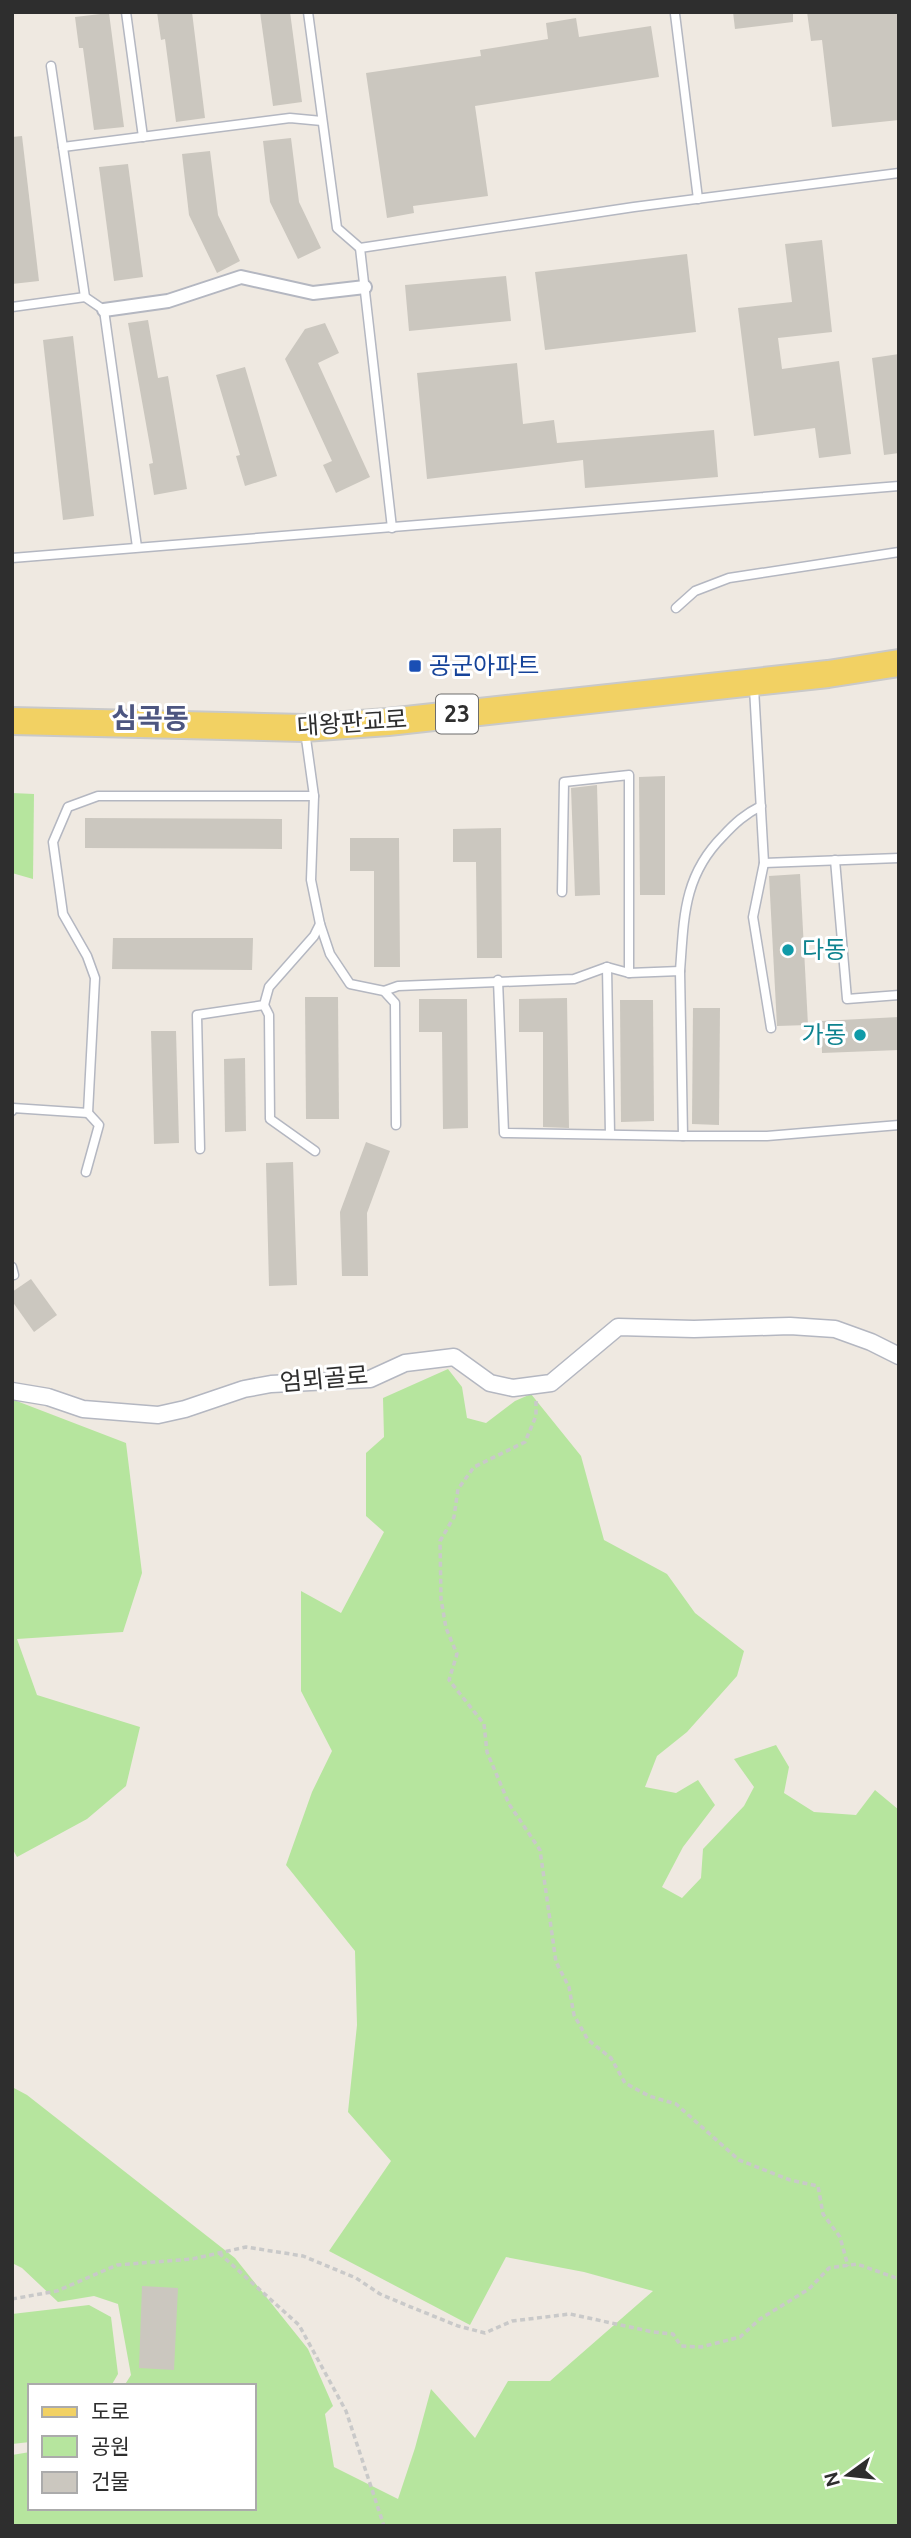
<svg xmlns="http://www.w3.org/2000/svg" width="911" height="2538" viewBox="0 0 911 2538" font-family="Ubuntu,'Noto Sans KR',sans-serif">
<rect width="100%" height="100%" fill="#efe9e1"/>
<g fill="#b6e59e">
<path d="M 12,793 L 34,794 L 33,879 L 12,873 Z"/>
<path d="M 448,1369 L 462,1387 L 467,1418 L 486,1423 L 515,1401 L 531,1394 L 581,1456 L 604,1540 L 667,1574 L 695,1613 L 744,1651 L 737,1676 L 687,1732 L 657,1756 L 645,1787 L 676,1793 L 698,1780 L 715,1805 L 683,1847 L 662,1887 L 682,1898 L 701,1878 L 703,1849 L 744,1806 L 754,1787 L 734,1759 L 776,1745 L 789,1767 L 784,1793 L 814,1812 L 856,1815 L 875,1790 L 899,1810 L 899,2526 L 12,2526 L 12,2455 L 30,2452 L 30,2508 L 254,2508 L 254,2386 L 124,2386 L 131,2375 L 118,2304 L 94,2296 L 58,2302 L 22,2268 L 12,2263 L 12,2087 L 27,2095 L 235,2258 L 308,2349 L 333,2406 L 325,2414 L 334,2467 L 398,2499 L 415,2448 L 431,2389 L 475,2438 L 508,2381 L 550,2381 L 653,2291 L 584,2272 L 506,2257 L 470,2325 L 329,2251 L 391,2161 L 348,2112 L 357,2025 L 355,1951 L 286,1865 L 312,1792 L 332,1751 L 301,1691 L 301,1591 L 341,1613 L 384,1532 L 366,1516 L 366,1453 L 384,1437 L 383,1398 Z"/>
<path d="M 14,1400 L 126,1443 L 142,1573 L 123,1632 L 17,1639 L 37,1695 L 140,1727 L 126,1786 L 87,1819 L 17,1857 L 12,1848 Z"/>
<path d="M 89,2305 L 111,2317 L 118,2374 L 111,2386 L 30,2386 L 30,2442 L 12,2444 L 12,2314 Z"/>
</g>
<g fill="#cbc7bf">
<path d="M 157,12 L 192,12 L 205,118 L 176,122 L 165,39 L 161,40 Z"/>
<path d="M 260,12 L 290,12 L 302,102 L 273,106 Z"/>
<path d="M 733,12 L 793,12 L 793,22 L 735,29 Z"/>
<path d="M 807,12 L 899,12 L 899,120 L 832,127 L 822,40 L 811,41 Z"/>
<path d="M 109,13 L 124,127 L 94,130 L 83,48 L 79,48 L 75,17 Z"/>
<path d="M 576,18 L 579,37 L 651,26 L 659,77 L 475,106 L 488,196 L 413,206 L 414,213 L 387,218 L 366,73 L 481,56 L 480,50 L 548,39 L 546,23 Z"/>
<path d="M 22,136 L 39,281 L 12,284 L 12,137 Z"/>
<path d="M 291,138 L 299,202 L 321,248 L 298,259 L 270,202 L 263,141 Z"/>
<path d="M 210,151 L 218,215 L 240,261 L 217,273 L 189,215 L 182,154 Z"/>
<path d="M 128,164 L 143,277 L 114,281 L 99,167 Z"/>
<path d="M 822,240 L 832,332 L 778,338 L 782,369 L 839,361 L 851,454 L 819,458 L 815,428 L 754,436 L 738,308 L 792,302 L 785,244 Z"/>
<path d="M 687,254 L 696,332 L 545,350 L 535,272 Z"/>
<path d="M 506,276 L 511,321 L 409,331 L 405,285 Z"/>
<path d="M 148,320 L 158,378 L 168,376 L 187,489 L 154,495 L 149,464 L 153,463 L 128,323 Z"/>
<path d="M 325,323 L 339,353 L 318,363 L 370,477 L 336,493 L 323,465 L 332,461 L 285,359 L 305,329 Z"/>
<path d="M 73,336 L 94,516 L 63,520 L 43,340 Z"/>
<path d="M 899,354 L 899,453 L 884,455 L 872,358 Z"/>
<path d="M 517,363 L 523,424 L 554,420 L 557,443 L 714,430 L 718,477 L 585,488 L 583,460 L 427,479 L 417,373 Z"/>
<path d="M 245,367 L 277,476 L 245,486 L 236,456 L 240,455 L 216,375 Z"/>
<path d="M 665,776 L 665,895 L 640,895 L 639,777 Z"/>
<path d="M 597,785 L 600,895 L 575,896 L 571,788 Z"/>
<path d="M 85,818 L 282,819 L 282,849 L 85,848 Z"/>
<path d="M 501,828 L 502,958 L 477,958 L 476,862 L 453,862 L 453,829 Z"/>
<path d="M 350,838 L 399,838 L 400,967 L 374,967 L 374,871 L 350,871 Z"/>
<path d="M 800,874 L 808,1025 L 777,1026 L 769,876 Z"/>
<path d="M 113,938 L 253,938 L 252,970 L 112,969 Z"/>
<path d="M 305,997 L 338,997 L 339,1119 L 306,1119 Z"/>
<path d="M 567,998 L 569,1128 L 543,1127 L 543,1032 L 519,1032 L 519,999 Z"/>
<path d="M 419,999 L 467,999 L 468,1128 L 443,1129 L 442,1032 L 419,1032 Z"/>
<path d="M 620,1000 L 653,1000 L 654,1121 L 621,1122 Z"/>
<path d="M 693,1008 L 720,1008 L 719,1125 L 692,1124 Z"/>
<path d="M 899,1017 L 899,1050 L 822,1053 L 821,1021 Z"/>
<path d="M 151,1031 L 176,1031 L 179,1143 L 154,1144 Z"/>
<path d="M 245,1058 L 246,1131 L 225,1132 L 224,1059 Z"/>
<path d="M 366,1142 L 390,1151 L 367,1213 L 368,1276 L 342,1276 L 340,1212 Z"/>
<path d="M 293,1162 L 297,1285 L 269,1286 L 266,1163 Z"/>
<path d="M 31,1279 L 57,1315 L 34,1332 L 12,1301 L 12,1292 Z"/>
<path d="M 142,2286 L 178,2288 L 174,2370 L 139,2368 Z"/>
</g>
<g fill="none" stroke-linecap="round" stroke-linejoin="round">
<defs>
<g id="service">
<path d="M 126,12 L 143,137"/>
<path d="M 308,12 L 337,228 L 360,248"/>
<path d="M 675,14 L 698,199"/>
<path d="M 51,66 L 85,297 L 104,310 L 137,547"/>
<path d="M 63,147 L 290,118 L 322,121"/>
<path d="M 12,307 L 85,297"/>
<path d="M 392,528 L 360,248 L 634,207 L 899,173"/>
<path d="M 12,558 L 899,486"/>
<path d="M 676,608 L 695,591 L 729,578 L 899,552"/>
<path d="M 754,688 L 764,863 L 753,917 L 771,1028"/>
<path d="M 305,731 L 314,796 L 311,880 L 320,924 L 330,954 L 350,984 L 384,991 L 395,1003 L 396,1125"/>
<path d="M 835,860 L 847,999 L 899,995"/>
<path d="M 764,863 L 899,858"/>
<path d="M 562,892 L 564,782 L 629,775 L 629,973"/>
<path d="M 607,967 L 610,1134"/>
<path d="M 680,971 C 684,918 683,876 723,836 C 735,823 745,814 761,806"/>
<path d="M 498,980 L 504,1133 L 683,1136"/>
<path d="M 384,991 L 398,986 L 574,979 L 607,967 L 629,973 L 680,971 L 683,1136 L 767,1136 L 899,1125"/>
<path d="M 264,1005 L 269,1015 L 270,1119 L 315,1151"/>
<path d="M 12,1111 L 13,1108 L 88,1113 L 95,978 L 87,956 L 63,914 L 53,842 L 68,807 L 98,796 L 314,796"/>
<path d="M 200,1149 L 197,1015 L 264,1005 L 269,987 L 314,936 L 320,924"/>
<path d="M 86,1172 L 99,1125 L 88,1113"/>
<path d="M 12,1267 L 14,1275"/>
</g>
<path id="pedestrian" d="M 104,310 L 168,301 L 241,277 L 313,293 L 365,287"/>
<path id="minor" d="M 12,1391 L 48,1397 L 83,1409 L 158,1415 L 185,1409 L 244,1389 L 271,1384 L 370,1379 L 405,1363 L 454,1357 L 490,1383 L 513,1388 L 551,1383 L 618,1327 L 694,1329 L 790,1326 L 835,1329 L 871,1342 L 899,1356"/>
<path id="primary" d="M 12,721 L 304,728 L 388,722 L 828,674 L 899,663"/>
</defs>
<use href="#service" stroke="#b4b7c1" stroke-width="11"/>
<use href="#pedestrian" stroke="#b4b7c1" stroke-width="16"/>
<use href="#minor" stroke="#b4b7c1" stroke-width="19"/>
<use href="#primary" stroke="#c9c9c9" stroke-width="30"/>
<g stroke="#c9c9c9" stroke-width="3.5" stroke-dasharray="5 3.5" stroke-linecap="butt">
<path d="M 536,1401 L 536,1416 L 525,1442 L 474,1467 L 458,1489 L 454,1517 L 440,1541 L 441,1599 L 446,1628 L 457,1654 L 449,1680 L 484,1724 L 487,1752 L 509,1804 L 540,1850 L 556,1962 L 569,1987 L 574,2015 L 588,2040 L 611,2058 L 625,2083 L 649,2096 L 676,2104 L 739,2160 L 790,2180 L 818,2186 L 823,2214 L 840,2237 L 848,2266"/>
<path d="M 219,2253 L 299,2325 L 346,2411 L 384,2526"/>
<path d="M 12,2299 L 57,2291 L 117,2265 L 192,2259 L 246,2247 L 303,2256 L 356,2278 L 380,2294 L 406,2305 L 458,2326 L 485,2333 L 512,2321 L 570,2314 L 653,2332 L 673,2334 L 681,2346 L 701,2347 L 740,2337 L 760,2319 L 809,2289 L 829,2268 L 857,2264 L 899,2279"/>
</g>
<use href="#service" stroke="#fff" stroke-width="8"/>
<use href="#pedestrian" stroke="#fff" stroke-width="12"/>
<use href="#minor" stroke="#fff" stroke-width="16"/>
<use href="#primary" stroke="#f2d163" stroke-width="26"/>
</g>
<rect fill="#1a4fb4" stroke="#fff" stroke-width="2.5" x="408" y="659" width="14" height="14" rx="3.5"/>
<g fill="#0f9aa8" stroke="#fff" stroke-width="2.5">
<circle cx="788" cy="950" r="7"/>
<circle cx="860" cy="1035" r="7"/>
</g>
<g text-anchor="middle" stroke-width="6" stroke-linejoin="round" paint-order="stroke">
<rect fill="#fff" stroke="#6d6d6d" stroke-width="2" x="436" y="694.5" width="42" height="39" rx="5"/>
<g font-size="23" font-weight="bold" fill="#2e2e2e">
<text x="457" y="722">23</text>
</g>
<g font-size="24" fill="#164399" stroke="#fff" text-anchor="start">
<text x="429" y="674">공군아파트</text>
</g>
<g font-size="24" fill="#2e2e2e" stroke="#fff">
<text transform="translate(352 723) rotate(-4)" y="8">대왕판교로</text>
<text transform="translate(324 1379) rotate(-5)" y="8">엄뫼골로</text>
</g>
<g font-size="24" fill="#0d838f" stroke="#fff" text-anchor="start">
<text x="802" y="958">다동</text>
<text x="846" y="1043" text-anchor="end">가동</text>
</g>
<g font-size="28" font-weight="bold" fill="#4d5680" stroke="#fff">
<text x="150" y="728">심곡동</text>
</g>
</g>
<rect width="911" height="2538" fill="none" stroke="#2e2e2e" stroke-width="28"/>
<rect x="28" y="2384" width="228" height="126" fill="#ffffff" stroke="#ababab" stroke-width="2"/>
<rect x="42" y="2407" width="35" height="10" fill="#f2d163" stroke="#ababab" stroke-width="2"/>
<text x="91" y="2419" font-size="21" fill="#2e2e2e">도로</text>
<rect x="42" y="2436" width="35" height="21" fill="#b6e59e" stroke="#ababab" stroke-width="2"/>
<text x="91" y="2454" font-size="21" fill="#2e2e2e">공원</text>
<rect x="42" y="2472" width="35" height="21" fill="#cbc7bf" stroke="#ababab" stroke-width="2"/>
<text x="91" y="2489" font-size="21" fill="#2e2e2e">건물</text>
<g transform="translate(848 2475) rotate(255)" stroke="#ffffff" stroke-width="5" paint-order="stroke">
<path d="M0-5L12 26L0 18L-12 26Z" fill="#2e2e2e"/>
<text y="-10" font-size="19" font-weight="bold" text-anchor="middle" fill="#2e2e2e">N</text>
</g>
</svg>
